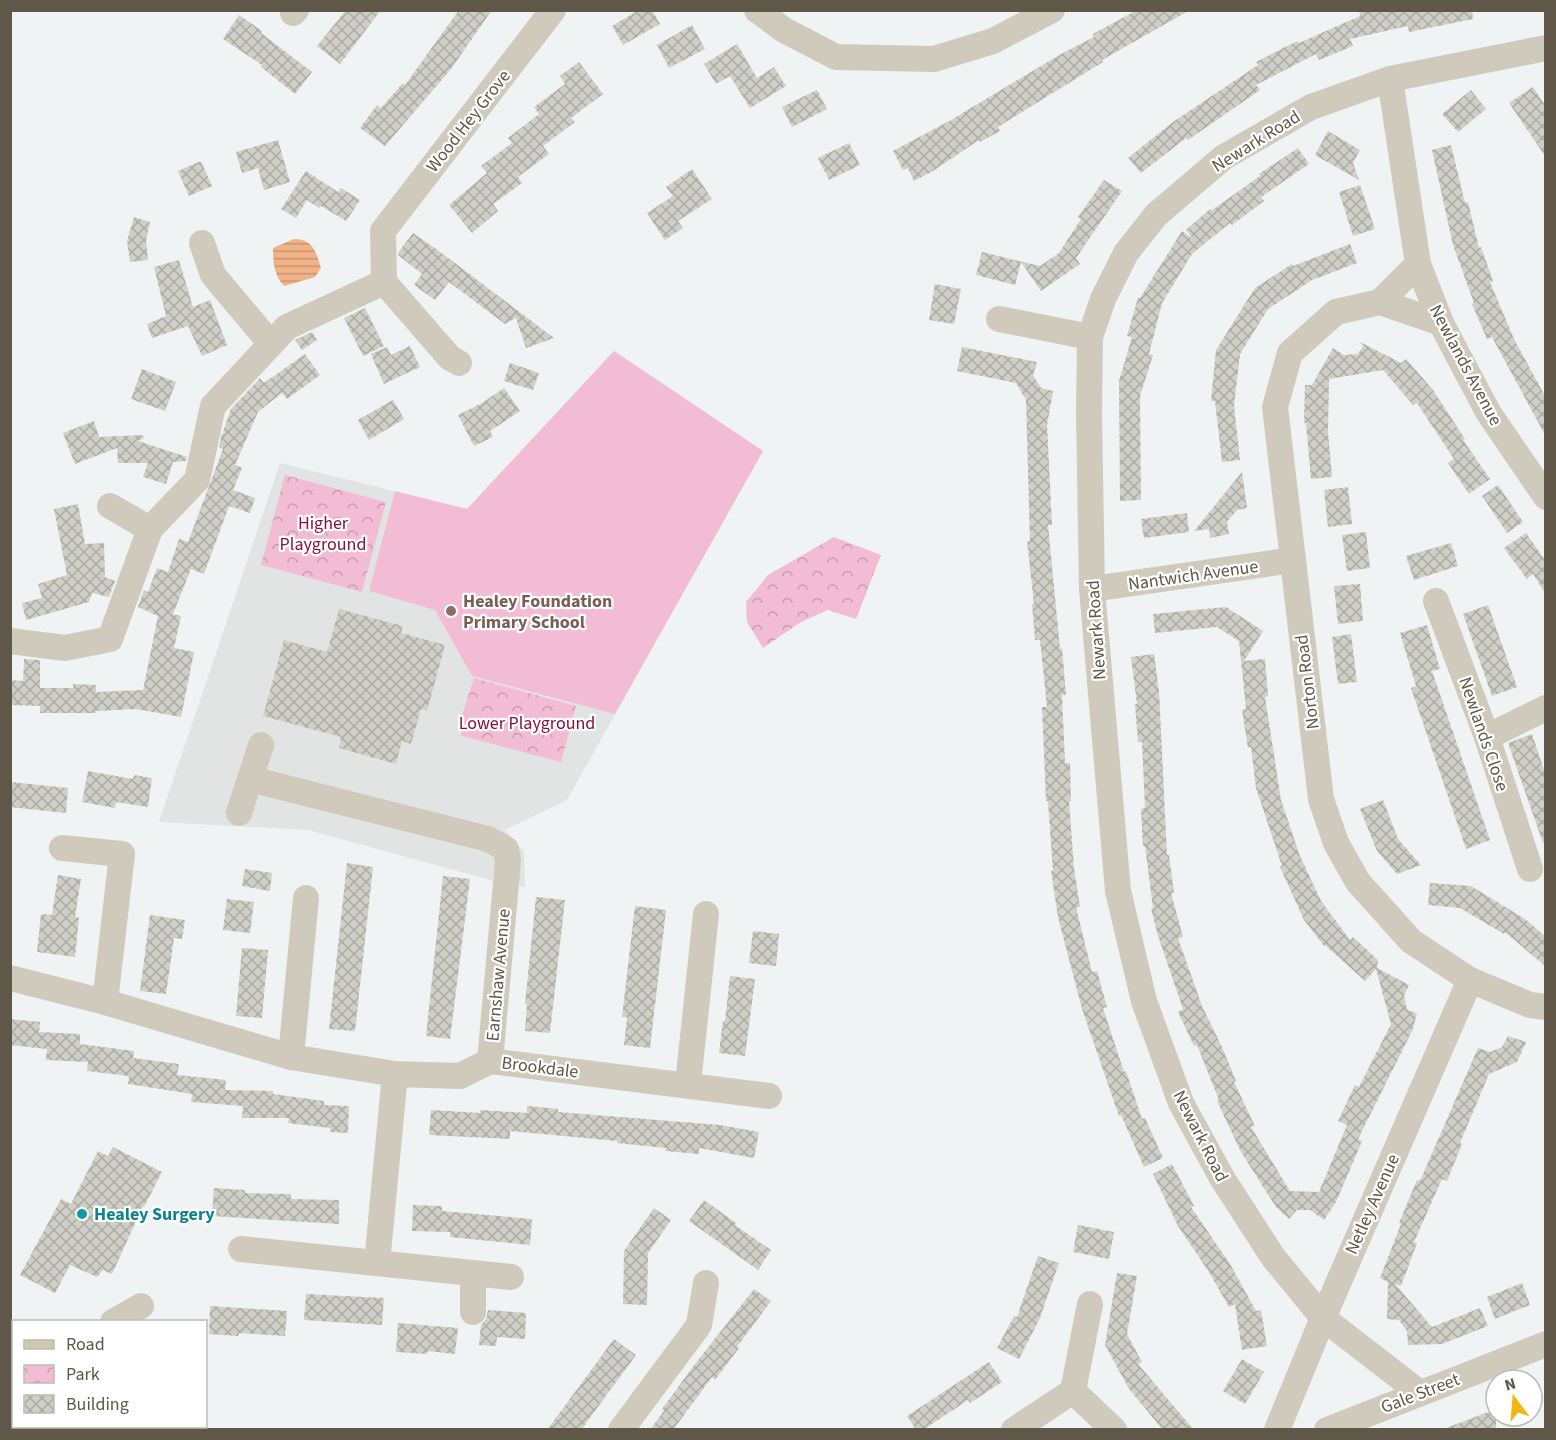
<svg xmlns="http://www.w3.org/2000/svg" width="1556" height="1440" viewBox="0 0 1556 1440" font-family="'Source Sans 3',sans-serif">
<defs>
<pattern id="park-crowns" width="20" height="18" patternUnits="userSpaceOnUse" patternTransform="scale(1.5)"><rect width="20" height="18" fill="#f2bdd4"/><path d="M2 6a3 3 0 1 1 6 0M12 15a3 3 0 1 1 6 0" fill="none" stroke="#c79cae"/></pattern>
<pattern id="water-rules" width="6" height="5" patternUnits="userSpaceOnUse" patternTransform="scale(1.5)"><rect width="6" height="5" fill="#f2b288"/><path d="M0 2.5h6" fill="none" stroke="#c79471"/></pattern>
<pattern id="building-cross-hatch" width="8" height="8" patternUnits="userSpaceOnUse" patternTransform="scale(1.5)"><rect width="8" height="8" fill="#d0cfc7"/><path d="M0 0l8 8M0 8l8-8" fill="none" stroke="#acaba3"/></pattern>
</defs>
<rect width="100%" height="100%" fill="#f0f3f3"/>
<path fill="#e2e4e4" d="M 614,351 L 763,451 L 567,800 L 505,830 L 524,852 L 525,887 L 494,881 L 308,830 L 159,822 L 280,463 L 467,509 Z"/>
<g fill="url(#park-crowns)">
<path d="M 285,475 L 386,502 L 362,592 L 261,565 Z"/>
<path d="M 834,537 L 881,555 L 856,619 L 828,610 L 801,622 L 763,648 L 747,622 L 746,602 L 768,575 Z"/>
<path d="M 474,678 L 576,706 L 561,762 L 462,736 L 459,724 Z"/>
</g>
<path fill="#f2bdd4" d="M 614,351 L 763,451 L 615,714 L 472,676 L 435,610 L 369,591 L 395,491 L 467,509 Z"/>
<path fill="url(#water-rules)" d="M 294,239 C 313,239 316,252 321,268 L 315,277 L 284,286 C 274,275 273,262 273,248 Z"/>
<g fill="url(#building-cross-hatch)">
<path d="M 346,10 L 381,10 L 340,64 L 317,46 Z"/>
<path d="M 459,10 L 492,10 L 451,69 L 385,146 L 360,128 L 377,105 L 381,108 L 403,83 L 405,85 Z"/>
<path d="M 639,10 L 652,10 L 660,24 L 623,45 L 612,26 Z"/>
<path d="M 1137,10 L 1190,10 L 1102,60 L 1103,62 L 998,127 L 1000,131 L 980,142 L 979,140 L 933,171 L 914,181 L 908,168 L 903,170 L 893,151 L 951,120 L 1061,54 L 1094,37 L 1093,34 Z"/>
<path d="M 1359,10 L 1472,10 L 1473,19 L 1409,32 L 1408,26 L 1350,39 L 1353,46 L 1319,60 L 1316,54 L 1256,85 L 1260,90 L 1188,140 L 1186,138 L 1141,173 L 1128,158 L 1173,122 L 1258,65 L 1256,62 L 1297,41 L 1299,43 L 1360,16 Z"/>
<path d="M 239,15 L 262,31 L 261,33 L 312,72 L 295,94 L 261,67 L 262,65 L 223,39 Z"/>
<path d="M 692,25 L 705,49 L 669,68 L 657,45 Z"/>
<path d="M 737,44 L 757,78 L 774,67 L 786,86 L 750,108 L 730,76 L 716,84 L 704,64 Z"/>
<path d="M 579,62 L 603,94 L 571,118 L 575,122 L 543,146 L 549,154 L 518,177 L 522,183 L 493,204 L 498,211 L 472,233 L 449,205 L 487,173 L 481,166 L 512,143 L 508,138 L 539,114 L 534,107 L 565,84 L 560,76 Z"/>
<path d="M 1533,87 L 1545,105 L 1545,156 L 1509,103 Z"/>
<path d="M 817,90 L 827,109 L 792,127 L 782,107 Z"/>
<path d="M 1471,90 L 1486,109 L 1458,132 L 1442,114 Z"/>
<path d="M 1328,131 L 1360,150 L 1353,163 L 1359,180 L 1315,155 Z"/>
<path d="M 278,140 L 290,182 L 264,190 L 258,168 L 242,173 L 236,152 Z"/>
<path d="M 849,143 L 860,165 L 829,180 L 818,158 Z"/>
<path d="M 1451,145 L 1465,203 L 1468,202 L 1479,248 L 1481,247 L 1493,281 L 1490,282 L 1514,339 L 1545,396 L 1545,435 L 1492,337 L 1487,339 L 1472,304 L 1474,303 L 1453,245 L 1432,150 Z"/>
<path d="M 1298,148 L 1309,164 L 1261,197 L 1264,201 L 1232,225 L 1230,223 L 1192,254 L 1162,303 L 1149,354 L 1153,355 L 1140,396 L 1141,500 L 1120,501 L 1119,381 L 1132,337 L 1127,336 L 1138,298 L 1140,298 L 1182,231 L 1193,239 L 1186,230 L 1210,209 L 1212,210 L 1260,176 L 1259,174 Z"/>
<path d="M 201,161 L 212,186 L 189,196 L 178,171 Z"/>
<path d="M 692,169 L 712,199 L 678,221 L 683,228 L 665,240 L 647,213 L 673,196 L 666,187 Z"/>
<path d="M 306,171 L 338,192 L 341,188 L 360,200 L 346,221 L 321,206 L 319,208 L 307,200 L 296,218 L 281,209 Z"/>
<path d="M 1104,180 L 1122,191 L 1076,258 L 1080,264 L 1041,291 L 1021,262 L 1015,285 L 976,275 L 982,252 L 1040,266 L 1059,253 L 1081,219 L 1078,217 Z"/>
<path d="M 1360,185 L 1375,229 L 1353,236 L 1339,192 Z"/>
<path d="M 134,217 L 150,222 L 146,240 L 148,260 L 130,262 L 127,241 Z"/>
<path d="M 413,233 L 439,251 L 554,338 L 526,348 L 516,318 L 505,324 L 449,282 L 435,300 L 414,285 L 422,274 L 399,256 L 398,253 Z"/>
<path d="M 1350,244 L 1357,263 L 1312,280 L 1268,309 L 1240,354 L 1234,406 L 1240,460 L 1222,462 L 1215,401 L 1211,401 L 1216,350 L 1255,288 L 1292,264 L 1293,266 Z"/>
<path d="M 179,260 L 193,307 L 210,300 L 227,345 L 202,356 L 188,326 L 152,338 L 147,324 L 166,316 L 154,267 Z"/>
<path d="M 935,284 L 961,289 L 954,324 L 929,320 Z"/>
<path d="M 365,308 L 384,346 L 363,356 L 344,318 Z"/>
<path d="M 312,332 L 317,340 L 302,350 L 295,340 Z"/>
<path d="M 1360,342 L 1401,363 L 1406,359 L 1433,390 L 1465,439 L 1463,440 L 1490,479 L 1469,494 L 1448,463 L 1454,459 L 1417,403 L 1413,405 L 1383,370 L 1329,379 L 1328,432 L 1332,477 L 1311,479 L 1306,423 L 1304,423 L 1305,385 L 1312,385 L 1333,348 L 1344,355 L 1358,354 L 1363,346 Z"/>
<path d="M 410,346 L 420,367 L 384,384 L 371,354 L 387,347 L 391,355 Z"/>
<path d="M 962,347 L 1037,362 L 1033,375 L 1041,388 L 1053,391 L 1047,425 L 1052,525 L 1048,525 L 1060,649 L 1062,648 L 1066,695 L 1062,695 L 1065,763 L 1070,763 L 1071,801 L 1069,801 L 1074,868 L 1080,907 L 1076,907 L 1092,972 L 1097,971 L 1107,1007 L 1103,1008 L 1124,1072 L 1126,1071 L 1142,1119 L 1145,1118 L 1163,1158 L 1144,1167 L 1121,1115 L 1119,1116 L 1082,1009 L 1058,917 L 1051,871 L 1053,871 L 1048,801 L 1046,801 L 1042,707 L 1047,707 L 1040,640 L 1035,640 L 1032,604 L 1034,604 L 1027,541 L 1030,541 L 1026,400 L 1016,383 L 957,371 Z"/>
<path d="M 305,354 L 320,375 L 287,399 L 282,393 L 258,412 L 235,465 L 242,468 L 233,490 L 255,498 L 250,513 L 229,506 L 204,574 L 191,569 L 173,614 L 181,616 L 174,648 L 194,652 L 181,717 L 136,709 L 96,711 L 96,713 L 40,713 L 40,706 L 10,705 L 10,680 L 23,681 L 24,659 L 40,660 L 40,688 L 73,688 L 73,684 L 96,685 L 96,692 L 143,690 L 158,616 L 138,607 L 144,590 L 148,592 L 157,568 L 168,572 L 179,539 L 188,542 L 223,449 L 219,447 L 222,433 L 226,433 L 223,432 L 231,409 L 260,378 L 264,383 Z"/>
<path d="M 510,363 L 539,373 L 533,390 L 504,381 Z"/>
<path d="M 142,369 L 176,382 L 165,411 L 131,399 Z"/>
<path d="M 504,388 L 520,411 L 490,431 L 493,437 L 474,446 L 458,415 L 482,403 Z"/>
<path d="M 393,400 L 404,419 L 369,440 L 358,420 Z"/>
<path d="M 94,421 L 99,437 L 143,435 L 144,438 L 138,441 L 187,457 L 186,461 L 173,462 L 166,484 L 143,477 L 148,463 L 118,463 L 117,448 L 75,464 L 63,433 Z"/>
<path d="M 1242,472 L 1247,508 L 1237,510 L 1227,522 L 1229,534 L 1210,538 L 1209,529 L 1194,531 Z"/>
<path d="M 1498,485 L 1523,522 L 1507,533 L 1482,496 Z"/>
<path d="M 1348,487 L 1352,524 L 1328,527 L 1324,490 Z"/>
<path d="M 78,504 L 85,544 L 104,543 L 105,577 L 115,581 L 109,597 L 92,593 L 89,602 L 26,620 L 22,603 L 42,598 L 38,584 L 67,575 L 54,509 Z"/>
<path d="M 1187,513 L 1189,532 L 1144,538 L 1141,519 Z"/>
<path d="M 1366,532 L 1370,568 L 1347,571 L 1342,535 Z"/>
<path d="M 1526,533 L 1545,560 L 1545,593 L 1533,574 L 1527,579 L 1504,548 Z"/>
<path d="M 1451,543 L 1458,566 L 1414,580 L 1406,556 Z"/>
<path d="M 1360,584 L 1363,621 L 1338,624 L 1334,586 Z"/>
<path d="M 1488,605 L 1517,687 L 1492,696 L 1463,614 Z"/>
<path d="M 1226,607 L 1263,631 L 1244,661 L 1265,659 L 1268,696 L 1265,697 L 1281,800 L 1300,856 L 1321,901 L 1350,940 L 1353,937 L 1378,960 L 1377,968 L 1409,985 L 1404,996 L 1407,1009 L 1417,1014 L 1412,1031 L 1358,1139 L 1362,1141 L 1336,1202 L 1324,1220 L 1310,1210 L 1297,1210 L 1289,1219 L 1276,1207 L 1241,1152 L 1217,1101 L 1219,1100 L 1197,1045 L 1194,1046 L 1178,1012 L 1183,1009 L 1158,936 L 1151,908 L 1153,908 L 1145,846 L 1143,846 L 1141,809 L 1145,808 L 1142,742 L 1138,742 L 1135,704 L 1137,704 L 1131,657 L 1154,654 L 1159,691 L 1167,855 L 1169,855 L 1174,893 L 1171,893 L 1183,937 L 1178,938 L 1202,1006 L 1222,1047 L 1236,1081 L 1234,1082 L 1255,1126 L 1251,1127 L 1290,1191 L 1319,1192 L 1347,1125 L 1338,1121 L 1355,1085 L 1359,1087 L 1391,1024 L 1376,969 L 1365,981 L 1325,945 L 1324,946 L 1304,920 L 1280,867 L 1282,866 L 1256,788 L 1251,747 L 1248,748 L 1242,710 L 1246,709 L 1239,641 L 1217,627 L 1155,633 L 1153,614 Z"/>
<path d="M 339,609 L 403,626 L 401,633 L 445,645 L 427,711 L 421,709 L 411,744 L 402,741 L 396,764 L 339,748 L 341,737 L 263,716 L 284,640 L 327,652 Z"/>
<path d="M 1427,625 L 1440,669 L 1432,671 L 1490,840 L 1466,849 L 1411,688 L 1416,686 L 1400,633 Z"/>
<path d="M 1351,634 L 1357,682 L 1338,684 L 1332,637 Z"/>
<path d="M 1532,734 L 1545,773 L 1545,842 L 1543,843 L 1508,743 Z"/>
<path d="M 88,771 L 133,779 L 134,775 L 152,778 L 148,807 L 116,802 L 115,808 L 82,802 Z"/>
<path d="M 10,782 L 68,788 L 66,813 L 10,807 Z"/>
<path d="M 1383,800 L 1398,839 L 1421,865 L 1397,874 L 1377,851 L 1360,809 Z"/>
<path d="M 347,863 L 373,867 L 355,1031 L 329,1029 Z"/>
<path d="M 245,869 L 272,873 L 270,891 L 242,886 Z"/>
<path d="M 58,875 L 81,879 L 75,917 L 79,918 L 75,957 L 37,952 L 41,914 L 52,915 Z"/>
<path d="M 443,876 L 470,879 L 450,1039 L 426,1036 Z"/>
<path d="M 1430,883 L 1471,886 L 1525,919 L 1545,936 L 1545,966 L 1505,932 L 1504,934 L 1460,908 L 1428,905 Z"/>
<path d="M 536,897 L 565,900 L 550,1033 L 525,1031 L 527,1004 L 525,1004 Z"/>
<path d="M 227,899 L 254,902 L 250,933 L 223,930 Z"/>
<path d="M 635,906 L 666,910 L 650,1048 L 624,1045 L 627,1017 L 622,1017 Z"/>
<path d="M 150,915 L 185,920 L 182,939 L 174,938 L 166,994 L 140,991 Z"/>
<path d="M 753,931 L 779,934 L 776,966 L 749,963 Z"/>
<path d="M 242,948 L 268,950 L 262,1018 L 236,1016 Z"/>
<path d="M 730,976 L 755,979 L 745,1056 L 719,1053 L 723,1021 L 725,1021 Z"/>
<path d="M 10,1019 L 40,1022 L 39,1032 L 80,1034 L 80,1044 L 134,1051 L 133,1058 L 179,1064 L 177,1075 L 226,1080 L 225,1090 L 273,1091 L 273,1094 L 324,1101 L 324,1105 L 349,1106 L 348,1133 L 330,1132 L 330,1128 L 288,1123 L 289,1118 L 242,1118 L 243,1106 L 191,1102 L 192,1094 L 128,1084 L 129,1076 L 87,1071 L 88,1062 L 46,1060 L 47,1049 L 10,1045 Z"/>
<path d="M 1508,1036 L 1526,1042 L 1517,1062 L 1489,1074 L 1460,1143 L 1462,1144 L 1447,1181 L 1442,1179 L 1414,1242 L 1417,1243 L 1401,1286 L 1395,1284 L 1432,1327 L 1480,1308 L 1488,1326 L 1442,1344 L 1408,1345 L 1407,1331 L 1399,1320 L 1387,1319 L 1388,1282 L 1380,1278 L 1401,1224 L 1399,1223 L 1417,1180 L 1420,1181 L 1478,1048 L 1490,1052 L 1502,1047 Z"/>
<path d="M 527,1106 L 558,1109 L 558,1112 L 720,1125 L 759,1132 L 754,1158 L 699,1148 L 699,1154 L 665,1151 L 666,1148 L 617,1143 L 617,1141 L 510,1131 L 510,1139 L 429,1135 L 431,1110 L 480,1113 L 480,1110 L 527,1113 Z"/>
<path d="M 113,1147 L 162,1172 L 144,1207 L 143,1206 L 112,1274 L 103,1270 L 97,1277 L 70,1265 L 55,1293 L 20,1275 L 61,1199 L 71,1204 L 98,1151 L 108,1156 Z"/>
<path d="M 1172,1164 L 1194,1206 L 1191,1207 L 1230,1264 L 1256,1311 L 1261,1310 L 1267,1346 L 1242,1350 L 1235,1304 L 1229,1307 L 1209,1272 L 1178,1226 L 1153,1174 Z"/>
<path d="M 214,1188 L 245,1190 L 245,1193 L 291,1194 L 291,1199 L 339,1200 L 339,1224 L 212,1216 Z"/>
<path d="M 704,1200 L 736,1223 L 735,1225 L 771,1250 L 758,1270 L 689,1221 Z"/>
<path d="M 413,1205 L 442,1206 L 442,1211 L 532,1219 L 530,1245 L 450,1237 L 450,1232 L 412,1231 Z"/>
<path d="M 654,1208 L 671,1220 L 648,1253 L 647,1305 L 623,1304 L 624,1251 Z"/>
<path d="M 1078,1225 L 1114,1232 L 1109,1259 L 1073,1252 Z"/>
<path d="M 1038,1256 L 1059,1263 L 1040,1318 L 1019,1359 L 997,1348 L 1014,1316 L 1017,1317 Z"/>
<path d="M 1117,1273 L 1137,1276 L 1127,1334 L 1142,1362 L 1138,1364 L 1194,1430 L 1163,1430 L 1129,1389 L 1105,1345 Z"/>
<path d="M 1522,1283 L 1530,1305 L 1495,1319 L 1487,1297 Z"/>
<path d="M 754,1289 L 771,1301 L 737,1347 L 739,1348 L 715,1380 L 712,1377 L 673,1430 L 650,1430 L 664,1411 L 662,1409 L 695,1364 Z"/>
<path d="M 306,1294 L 384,1298 L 382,1325 L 304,1320 Z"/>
<path d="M 210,1306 L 287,1311 L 285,1336 L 239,1333 L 239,1336 L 209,1334 Z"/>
<path d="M 488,1310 L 526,1313 L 525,1339 L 497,1337 L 496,1346 L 479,1345 L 481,1325 L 486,1319 Z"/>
<path d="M 398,1323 L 458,1328 L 455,1354 L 428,1351 L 427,1354 L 396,1352 Z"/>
<path d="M 614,1339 L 636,1355 L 581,1430 L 547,1430 Z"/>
<path d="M 1242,1359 L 1264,1372 L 1245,1404 L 1223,1391 Z"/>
<path d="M 989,1362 L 1002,1382 L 970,1403 L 968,1400 L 923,1430 L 916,1430 L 907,1416 Z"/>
<path d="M 1496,1409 L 1496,1430 L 1446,1430 L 1446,1428 Z"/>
</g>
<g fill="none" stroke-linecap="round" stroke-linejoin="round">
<g stroke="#d0cabd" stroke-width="26">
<path d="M 757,10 L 784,30 L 836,57 L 934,59 L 993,41 L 1052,10"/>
<path d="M 293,13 L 296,10"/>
<path d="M 1390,79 L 1418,264 L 1441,323 L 1488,412 L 1546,497"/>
<path d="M 202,243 L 213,275 L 271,344"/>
<path d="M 1380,302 L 1336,312 L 1290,353 L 1275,407 L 1321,799 L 1336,843 L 1358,882 L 1411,941 L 1470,980 L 1530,1005 L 1546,1007"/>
<path d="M 1380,302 L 1441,323"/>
<path d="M 1380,302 L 1418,264"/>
<path d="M 999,319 L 1090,337"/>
<path d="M 459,363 L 450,358 L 384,282 L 383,231 L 553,10"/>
<path d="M 110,506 L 150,529"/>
<path d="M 1092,589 L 1293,560"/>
<path d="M 1436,601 L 1487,737 L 1530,869"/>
<path d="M 10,641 L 65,648 L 110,639 L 150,529 L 197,480 L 213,406 L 287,327 L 384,282"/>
<path d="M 1487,737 L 1546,708"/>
<path d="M 250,779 L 488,839 L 506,849 L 508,861 L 490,1061"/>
<path d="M 239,813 L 261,745"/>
<path d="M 62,848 L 122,854 L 105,1002"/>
<path d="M 10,978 L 105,1002 L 291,1057 L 395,1074 L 460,1076 L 490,1061 L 769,1096"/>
<path d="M 291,1057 L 306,898"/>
<path d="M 688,1084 L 706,914"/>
<path d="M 241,1249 L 511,1277"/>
<path d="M 377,1263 L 395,1074"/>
<path d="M 1090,1304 L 1073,1391 L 1114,1430"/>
<path d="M 473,1312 L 473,1273"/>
<path d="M 113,1322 L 141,1306"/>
<path d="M 1420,1393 L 1323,1318 L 1273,1257 L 1222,1178 L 1181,1103 L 1144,1001 L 1118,891 L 1092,589 L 1089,413 L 1090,337 L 1103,299 L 1126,253 L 1156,215 L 1224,157 L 1311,107 L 1390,79 L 1546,48"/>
<path d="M 621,1430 L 699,1325 L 706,1283"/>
<path d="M 1014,1430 L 1073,1391"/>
<path d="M 1277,1430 L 1323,1318 L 1470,980"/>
<path d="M 1327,1430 L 1546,1344"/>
</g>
<g stroke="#d1c6af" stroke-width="32">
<path d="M 10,1371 L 14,1373"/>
<path d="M 111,1426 L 117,1430"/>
</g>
</g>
<circle fill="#8d6e63" stroke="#fff" stroke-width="2" cx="451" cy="611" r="6"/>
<circle fill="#0f9aa8" stroke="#fff" stroke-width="2" cx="82" cy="1214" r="6"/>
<g text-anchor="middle" stroke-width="4.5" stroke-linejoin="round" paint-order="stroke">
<g font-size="18" fill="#5f5747" stroke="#fff">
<text transform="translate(468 121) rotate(-52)" y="6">Wood Hey Grove</text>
<text transform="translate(1256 141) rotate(-32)" y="6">Newark Road</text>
<text transform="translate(1466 365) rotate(62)" y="6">Newlands Avenue</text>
<text transform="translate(1193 575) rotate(-8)" y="6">Nantwich Avenue</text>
<text transform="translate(1096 630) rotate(-94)" y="6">Newark Road</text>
<text transform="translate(1307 682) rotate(-97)" y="6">Norton Road</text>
<text transform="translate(1484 734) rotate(71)" y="6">Newlands Close</text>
<text transform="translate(498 975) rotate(-85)" y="6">Earnshaw Avenue</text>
<text transform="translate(540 1067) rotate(7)" y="6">Brookdale</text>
<text transform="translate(1201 1136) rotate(63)" y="6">Newark Road</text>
<text transform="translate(1372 1204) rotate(-66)" y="6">Netley Avenue</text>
<text transform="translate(1420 1393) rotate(-21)" y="6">Gale Street</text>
</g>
<g font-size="18" fill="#871236" stroke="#fff">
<text x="323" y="529">Higher<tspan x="323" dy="21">Playground</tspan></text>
<text x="527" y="729">Lower Playground</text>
</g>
<g font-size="18" font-weight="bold" fill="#785e54" stroke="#fff" text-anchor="start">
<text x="463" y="607">Healey Foundation<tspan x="463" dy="21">Primary School</tspan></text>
</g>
<g font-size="18" font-weight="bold" fill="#0d838f" stroke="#fff" text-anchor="start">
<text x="94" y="1220">Healey Surgery</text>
</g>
</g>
<rect width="1556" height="1440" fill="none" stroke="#5f5747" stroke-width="24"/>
<rect x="12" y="1320" width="195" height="108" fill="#ffffff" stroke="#bfbcb5" stroke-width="1.5"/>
<rect x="24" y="1340" width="30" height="9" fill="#d1c6af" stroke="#bfbcb5" stroke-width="1.5"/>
<text x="66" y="1350" font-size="18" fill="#5f5747">Road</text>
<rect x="24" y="1365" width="30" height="18" fill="url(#park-crowns)" stroke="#bfbcb5" stroke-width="1.5"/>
<text x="66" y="1380" font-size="18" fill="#5f5747">Park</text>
<rect x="24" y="1395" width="30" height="18" fill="url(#building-cross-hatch)" stroke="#bfbcb5" stroke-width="1.5"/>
<text x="66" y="1410" font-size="18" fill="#5f5747">Building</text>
<g transform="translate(1514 1398) rotate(344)"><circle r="28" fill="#ffffff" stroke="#bfbcb5" stroke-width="1.5"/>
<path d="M0-4.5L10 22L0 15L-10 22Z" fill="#f0b70e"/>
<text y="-9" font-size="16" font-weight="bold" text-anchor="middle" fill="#5f5747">N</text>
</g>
</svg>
